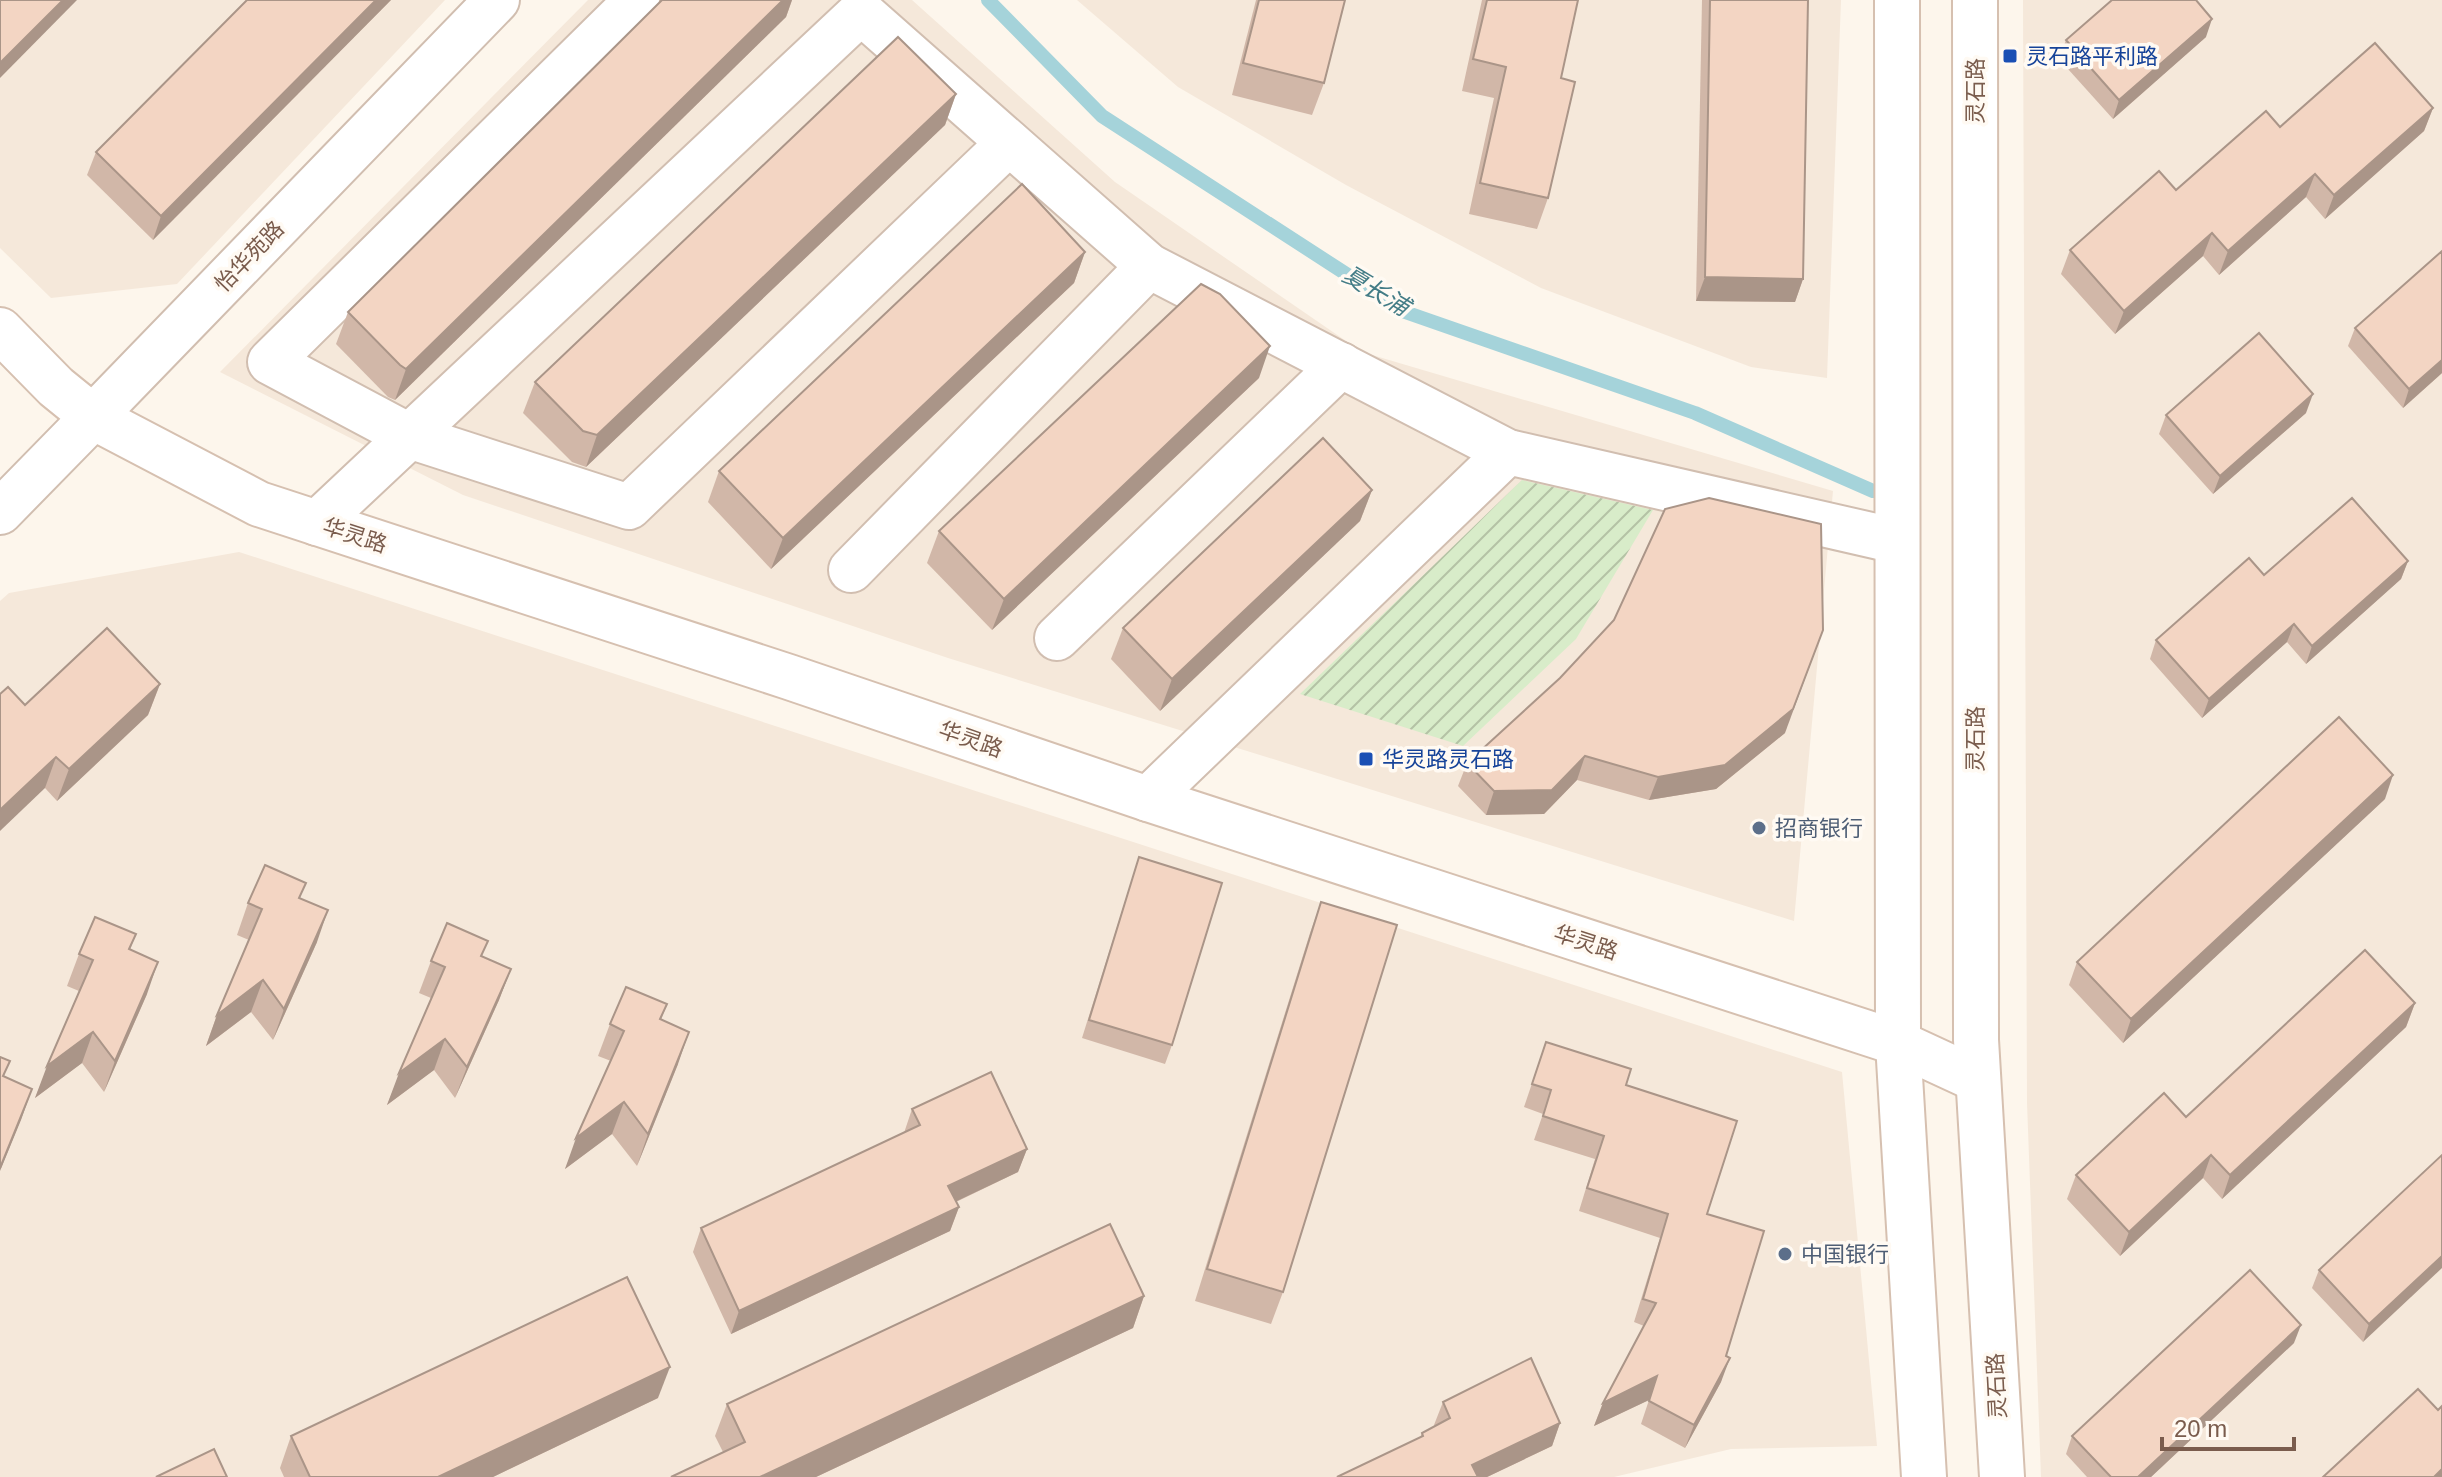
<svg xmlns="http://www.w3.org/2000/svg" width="2442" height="1477" viewBox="0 0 2442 1477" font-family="Arial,'Noto Sans SC',sans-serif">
<defs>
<pattern id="garden-furrows" width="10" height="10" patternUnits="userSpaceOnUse" patternTransform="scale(2)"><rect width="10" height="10" fill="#d8ecc9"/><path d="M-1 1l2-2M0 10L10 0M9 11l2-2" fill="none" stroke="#b4c2a5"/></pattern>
</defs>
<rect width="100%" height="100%" fill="#fdf6ec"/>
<g fill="#f5e8da">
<path d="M 0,0 L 445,0 L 177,284 L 51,298 L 0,248 Z"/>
<path d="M 588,0 L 912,0 L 1115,182 L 1362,352 L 1833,491 L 1794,921 L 948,658 L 463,495 L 220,372 Z"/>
<path d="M 1077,0 L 1841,0 L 1827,378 L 1751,367 L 1541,288 L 1346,185 L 1178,87 Z"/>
<path d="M 2023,0 L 2442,0 L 2442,1477 L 2041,1477 L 2027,1103 Z"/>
<path d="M 239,552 L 1842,1072 L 1877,1446 L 1731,1449 L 1614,1477 L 0,1477 L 0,601 L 9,593 Z"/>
</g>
<path fill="url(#garden-furrows)" d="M 1522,480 L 1653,510 L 1576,639 L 1463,746 L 1300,694 Z"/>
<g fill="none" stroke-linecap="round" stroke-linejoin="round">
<path stroke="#a5d3da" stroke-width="14" d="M 988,0 L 1102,116 L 1405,312 L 1695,413 L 1873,491"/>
<defs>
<g id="minor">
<path d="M 637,0 L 270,362 L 409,436 L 629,507 L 1009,143"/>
<path d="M 93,417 L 497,0"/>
<path d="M 317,523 L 861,12 L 1149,266 L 1508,452 L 1897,541"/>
<path d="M 851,570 L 1149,266"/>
<path d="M 1057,638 L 1341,365"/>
<path d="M 1148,799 L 1508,452"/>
</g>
<path id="tertiary" d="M 0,512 L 93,417"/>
<g id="secondary">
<path d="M 1897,0 L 1898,1043 L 1924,1477"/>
<path d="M 1975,0 L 1976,1040 L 2002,1477"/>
<path d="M 0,330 L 56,387 L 93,417 L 259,504 L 789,677 L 1148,799 L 1898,1043 L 1978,1080"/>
</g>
</defs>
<use href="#minor" stroke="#d1beb0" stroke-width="48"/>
<use href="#tertiary" stroke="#d1beb0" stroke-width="48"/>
<use href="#secondary" stroke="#d6c0b0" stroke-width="48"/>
<use href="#minor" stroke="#fff" stroke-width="44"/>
<use href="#tertiary" stroke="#fff" stroke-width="44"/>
<use href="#secondary" stroke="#fff" stroke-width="44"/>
</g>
<g fill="#d1b7a8">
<path d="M 247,0 L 391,0 L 153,240 L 87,175 L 96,152 Z"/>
<path d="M 662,0 L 792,0 L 786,17 L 395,400 L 388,397 L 336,344 L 348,312 Z"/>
<path d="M 1256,0 L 1345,0 L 1324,83 L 1312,115 L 1232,95 Z"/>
<path d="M 1482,0 L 1578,0 L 1561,78 L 1548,198 L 1537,229 L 1469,214 L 1494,98 L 1462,91 Z"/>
<path d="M 1702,0 L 1808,0 L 1803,279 L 1795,302 L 1696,301 Z"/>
<path d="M 2206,37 L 2113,119 L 2059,59 L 2066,40 Z"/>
<path d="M 956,94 L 945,125 L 586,467 L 572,462 L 523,413 L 535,382 Z"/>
<path d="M 2433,108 L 2424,131 L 2325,219 L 2306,197 L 2219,275 L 2203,256 L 2115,334 L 2061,274 L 2070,250 L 2176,190 L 2280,127 Z"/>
<path d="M 1085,252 L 1074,283 L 771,569 L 708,502 L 719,471 Z"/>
<path d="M 2355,328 L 2442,373 L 2403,408 L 2348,346 Z"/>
<path d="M 1259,378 L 992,630 L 927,563 L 939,531 Z"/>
<path d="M 2306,413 L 2213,494 L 2159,434 L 2166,415 Z"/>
<path d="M 1372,490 L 1360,521 L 1160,711 L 1111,659 L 1123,628 Z"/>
<path d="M 2408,561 L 2401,579 L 2306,664 L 2287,642 L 2202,718 L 2150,659 L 2156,640 L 2264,575 Z"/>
<path d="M 160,684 L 148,715 L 57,801 L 45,788 L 25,705 Z"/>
<path d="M 1785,733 L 1716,789 L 1649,800 L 1577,780 L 1544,814 L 1486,815 L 1458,786 L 1467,763 Z"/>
<path d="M 2385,799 L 2123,1043 L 2069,985 L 2077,962 Z"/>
<path d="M 1139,857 L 1172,1045 L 1165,1064 L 1082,1038 Z"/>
<path d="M 300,899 L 317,942 L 273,1040 L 251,1012 L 206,1046 L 217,1015 L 249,940 L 237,935 L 248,903 Z"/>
<path d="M 1321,902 L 1283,1292 L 1271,1324 L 1195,1301 L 1310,933 Z"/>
<path d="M 136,934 L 130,950 L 147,994 L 104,1092 L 82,1063 L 35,1098 L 79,991 L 67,986 L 79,954 Z"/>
<path d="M 482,957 L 511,969 L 499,1000 L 455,1098 L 434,1070 L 387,1105 L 431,998 L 419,993 L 431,961 Z"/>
<path d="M 2415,1003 L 2406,1027 L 2222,1199 L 2203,1178 L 2120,1256 L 2067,1199 L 2076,1175 L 2186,1117 Z"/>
<path d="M 667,1004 L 661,1020 L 678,1064 L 637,1166 L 612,1134 L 565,1169 L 611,1061 L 598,1056 L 610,1024 Z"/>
<path d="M 1546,1042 L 1626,1085 L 1707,1214 L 1726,1356 L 1721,1382 L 1685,1448 L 1641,1424 L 1649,1400 L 1594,1426 L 1603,1403 L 1644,1326 L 1634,1322 L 1660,1238 L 1579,1211 L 1595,1159 L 1534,1140 L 1543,1114 L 1524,1107 Z"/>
<path d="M 912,1109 L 1027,1149 L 1018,1172 L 956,1202 L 959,1207 L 950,1231 L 731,1334 L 693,1252 L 701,1228 L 904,1133 Z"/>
<path d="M 2442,1155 L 2363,1342 L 2312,1288 L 2319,1270 Z"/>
<path d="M 1144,1296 L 1133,1328 L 816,1477 L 671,1477 L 723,1452 L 715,1436 L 727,1404 Z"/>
<path d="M 2294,1343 L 2151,1477 L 2087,1477 L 2066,1454 L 2072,1436 Z"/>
<path d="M 658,1398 L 493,1477 L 284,1477 L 280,1468 L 291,1436 Z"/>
<path d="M 1443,1402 L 1560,1423 L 1552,1446 L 1487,1477 L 1337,1477 L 1420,1438 L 1422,1433 L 1435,1426 L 1434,1425 Z"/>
</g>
<g fill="#aa9588">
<path d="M 63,0 L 77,0 L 0,78 L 0,63 Z"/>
<path d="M 376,0 L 391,0 L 153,240 L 161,216 Z"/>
<path d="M 783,0 L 792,0 L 786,17 L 395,400 L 406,369 Z"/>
<path d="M 2212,19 L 2206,37 L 2113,119 L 2119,100 Z"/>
<path d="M 956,94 L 945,125 L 586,467 L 597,435 Z"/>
<path d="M 2433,108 L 2424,131 L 2325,219 L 2334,195 Z"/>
<path d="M 2315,174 L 2306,197 L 2219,275 L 2228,251 Z"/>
<path d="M 2212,233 L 2203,256 L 2115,334 L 2124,311 Z"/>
<path d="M 1085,252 L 1074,283 L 771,569 L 783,538 Z"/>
<path d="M 1705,277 L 1803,279 L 1795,302 L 1696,301 Z"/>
<path d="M 1270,346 L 1259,378 L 992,630 L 1004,599 Z"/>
<path d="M 2442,360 L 2442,373 L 2403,408 L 2409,389 Z"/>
<path d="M 2313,394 L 2306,413 L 2213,494 L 2220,476 Z"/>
<path d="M 1372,490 L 1360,521 L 1160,711 L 1172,679 Z"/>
<path d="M 2408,561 L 2401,579 L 2306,664 L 2312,646 Z"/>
<path d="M 2294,624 L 2287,642 L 2202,718 L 2209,699 Z"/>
<path d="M 1823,630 L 1785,733 L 1716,789 L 1649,800 L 1658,777 Z"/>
<path d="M 160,684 L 148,715 L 57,801 L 69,769 Z"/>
<path d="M 1585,756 L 1577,780 L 1544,814 L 1486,815 L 1494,791 Z"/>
<path d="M 56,757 L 45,788 L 0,831 L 0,810 Z"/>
<path d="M 2393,775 L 2385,799 L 2123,1043 L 2131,1019 Z"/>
<path d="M 328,910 L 317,942 L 273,1040 L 284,1009 Z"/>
<path d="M 158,962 L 147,994 L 104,1092 L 115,1061 Z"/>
<path d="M 511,969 L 499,1000 L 455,1098 L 467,1067 Z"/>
<path d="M 263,980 L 251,1012 L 206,1046 L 217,1015 Z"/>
<path d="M 2415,1003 L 2406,1027 L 2222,1199 L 2230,1175 Z"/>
<path d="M 93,1032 L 82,1063 L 35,1098 L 47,1066 Z"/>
<path d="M 689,1032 L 678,1064 L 637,1166 L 648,1134 Z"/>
<path d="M 445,1039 L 434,1070 L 387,1105 L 399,1073 Z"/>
<path d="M 32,1089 L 21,1120 L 0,1171 L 0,1168 Z"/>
<path d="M 624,1102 L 612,1134 L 565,1169 L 576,1138 Z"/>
<path d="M 1027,1149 L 1018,1172 L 940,1209 L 948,1186 Z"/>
<path d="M 2211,1155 L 2203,1178 L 2120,1256 L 2129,1232 Z"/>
<path d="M 959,1207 L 950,1231 L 731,1334 L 739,1311 Z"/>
<path d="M 2442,1256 L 2442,1268 L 2363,1342 L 2369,1324 Z"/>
<path d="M 1144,1296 L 1133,1328 L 816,1477 L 760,1477 Z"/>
<path d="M 2301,1325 L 2294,1343 L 2151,1477 L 2138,1477 Z"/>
<path d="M 1730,1358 L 1721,1382 L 1685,1448 L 1694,1425 Z"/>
<path d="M 670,1367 L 658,1398 L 493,1477 L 438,1477 Z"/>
<path d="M 1657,1376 L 1649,1400 L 1594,1426 L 1603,1403 Z"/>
<path d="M 1560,1423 L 1552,1446 L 1487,1477 L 1468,1477 L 1472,1465 Z"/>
<path d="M 2442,1469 L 2442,1477 L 2434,1477 Z"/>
</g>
<g fill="#f3d5c3" stroke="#aa9588" stroke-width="2">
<path d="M 0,0 L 63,0 L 0,63 Z"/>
<path d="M 247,0 L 376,0 L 161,216 L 96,152 Z"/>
<path d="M 662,0 L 783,0 L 406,369 L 400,365 L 348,312 Z"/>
<path d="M 1259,0 L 1345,0 L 1324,83 L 1243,63 Z"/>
<path d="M 1487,0 L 1578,0 L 1561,78 L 1575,82 L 1548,198 L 1480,183 L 1506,67 L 1473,59 Z"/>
<path d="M 1710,0 L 1808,0 L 1803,279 L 1705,277 Z"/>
<path d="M 2112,0 L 2196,0 L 2212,19 L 2119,100 L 2066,40 Z"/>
<path d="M 898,37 L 956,94 L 597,435 L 583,431 L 535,382 Z"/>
<path d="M 2375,43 L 2433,108 L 2334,195 L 2315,174 L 2228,251 L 2212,233 L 2124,311 L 2070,250 L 2159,171 L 2176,190 L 2266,111 L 2280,127 Z"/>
<path d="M 1022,184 L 1085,252 L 783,538 L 719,471 Z"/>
<path d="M 2442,251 L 2442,360 L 2409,389 L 2355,328 Z"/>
<path d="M 1201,284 L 1220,294 L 1270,346 L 1004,599 L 939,531 Z"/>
<path d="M 2259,333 L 2313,394 L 2220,476 L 2166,415 Z"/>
<path d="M 1323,438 L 1372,490 L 1172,679 L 1123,628 Z"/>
<path d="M 1709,498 L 1821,524 L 1823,630 L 1793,709 L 1725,765 L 1658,777 L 1585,756 L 1552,790 L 1494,791 L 1467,763 L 1560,678 L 1614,620 L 1665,509 Z"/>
<path d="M 2352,498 L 2408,561 L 2312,646 L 2294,624 L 2209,699 L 2156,640 L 2249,558 L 2264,575 Z"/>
<path d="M 107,628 L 160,684 L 69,769 L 56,757 L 0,810 L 0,694 L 8,687 L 25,705 Z"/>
<path d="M 2339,717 L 2393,775 L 2131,1019 L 2077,962 Z"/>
<path d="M 1139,857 L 1222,883 L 1172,1045 L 1089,1020 Z"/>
<path d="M 265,865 L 306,883 L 299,898 L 328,910 L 284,1009 L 263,980 L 217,1015 L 262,909 L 248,903 Z"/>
<path d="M 1321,902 L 1397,925 L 1283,1292 L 1207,1269 Z"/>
<path d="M 95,917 L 136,934 L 129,949 L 158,962 L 115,1061 L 93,1032 L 47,1066 L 93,960 L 79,954 Z"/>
<path d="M 447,923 L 488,941 L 481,956 L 511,969 L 467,1067 L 445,1039 L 399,1073 L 445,967 L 431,961 Z"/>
<path d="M 2365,950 L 2415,1003 L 2230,1175 L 2211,1155 L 2129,1232 L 2076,1175 L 2164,1093 L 2186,1117 Z"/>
<path d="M 626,987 L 667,1004 L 660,1019 L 689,1032 L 648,1134 L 624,1102 L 576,1138 L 624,1031 L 610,1024 Z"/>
<path d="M 1546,1042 L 1631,1069 L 1626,1085 L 1737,1121 L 1707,1214 L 1764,1231 L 1726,1356 L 1730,1358 L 1694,1425 L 1649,1401 L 1657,1376 L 1603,1403 L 1656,1303 L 1643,1299 L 1668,1214 L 1587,1188 L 1604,1136 L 1543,1116 L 1551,1090 L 1532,1084 Z"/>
<path d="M 0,1057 L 10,1061 L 3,1076 L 32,1089 L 0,1168 Z"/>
<path d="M 991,1072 L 1027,1149 L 948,1186 L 959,1207 L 739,1311 L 701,1228 L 920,1125 L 912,1109 Z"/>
<path d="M 2442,1155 L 2442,1256 L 2369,1324 L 2319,1270 Z"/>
<path d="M 1110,1224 L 1144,1296 L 760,1477 L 671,1477 L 745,1442 L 727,1404 Z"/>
<path d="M 2250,1270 L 2301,1325 L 2138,1477 L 2111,1477 L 2072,1436 Z"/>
<path d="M 627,1277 L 670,1367 L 438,1477 L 310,1477 L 291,1436 Z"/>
<path d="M 1531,1358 L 1560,1423 L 1472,1465 L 1478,1477 L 1337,1477 L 1423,1436 L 1422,1433 L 1450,1418 L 1443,1402 Z"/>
<path d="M 2418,1389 L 2438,1410 L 2442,1406 L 2442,1469 L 2434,1477 L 2323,1477 Z"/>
<path d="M 214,1449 L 227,1477 L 156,1477 Z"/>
</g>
<g fill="#1a4fb4" stroke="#fffaf3" stroke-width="3">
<rect x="2002" y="48" width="16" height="16" rx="4"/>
<rect x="1358" y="751" width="16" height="16" rx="4"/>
</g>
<g fill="#5c6f8a" stroke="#fffaf3" stroke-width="3">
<circle cx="1759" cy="828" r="8"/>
<circle cx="1785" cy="1254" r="8"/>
</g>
<g text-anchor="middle" stroke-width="7" stroke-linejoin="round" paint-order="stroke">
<g font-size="22" fill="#164399" stroke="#fffaf3" text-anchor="start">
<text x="2026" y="64">灵石路平利路</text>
<text x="1382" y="767">华灵路灵石路</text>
</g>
<g font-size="22" fill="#7a5c4d" stroke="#fffaf3">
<text transform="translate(1975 91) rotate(-90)" y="8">灵石路</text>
<text transform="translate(249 256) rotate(-46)" y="8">怡华苑路</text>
<text transform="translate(355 535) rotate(18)" y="8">华灵路</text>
<text transform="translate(971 739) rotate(19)" y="8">华灵路</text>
<text transform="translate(1975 739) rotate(-90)" y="8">灵石路</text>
<text transform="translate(1586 942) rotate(18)" y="8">华灵路</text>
<text transform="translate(1996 1386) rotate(-93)" y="8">灵石路</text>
</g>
<g font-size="22" fill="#4e5e75" stroke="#fffaf3" text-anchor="start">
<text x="1775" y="836">招商银行</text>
<text x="1801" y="1262">中国银行</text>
</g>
<g font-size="24" font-style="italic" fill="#437c86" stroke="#fffaf3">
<text transform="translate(1376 291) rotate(31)" y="8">夏长浦</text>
</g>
</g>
<path d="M2162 1437v12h132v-12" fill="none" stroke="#7a5c4d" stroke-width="4"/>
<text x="2174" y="1437" font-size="24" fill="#7a5c4d" stroke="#fffaf3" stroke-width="6" paint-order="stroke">20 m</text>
</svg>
